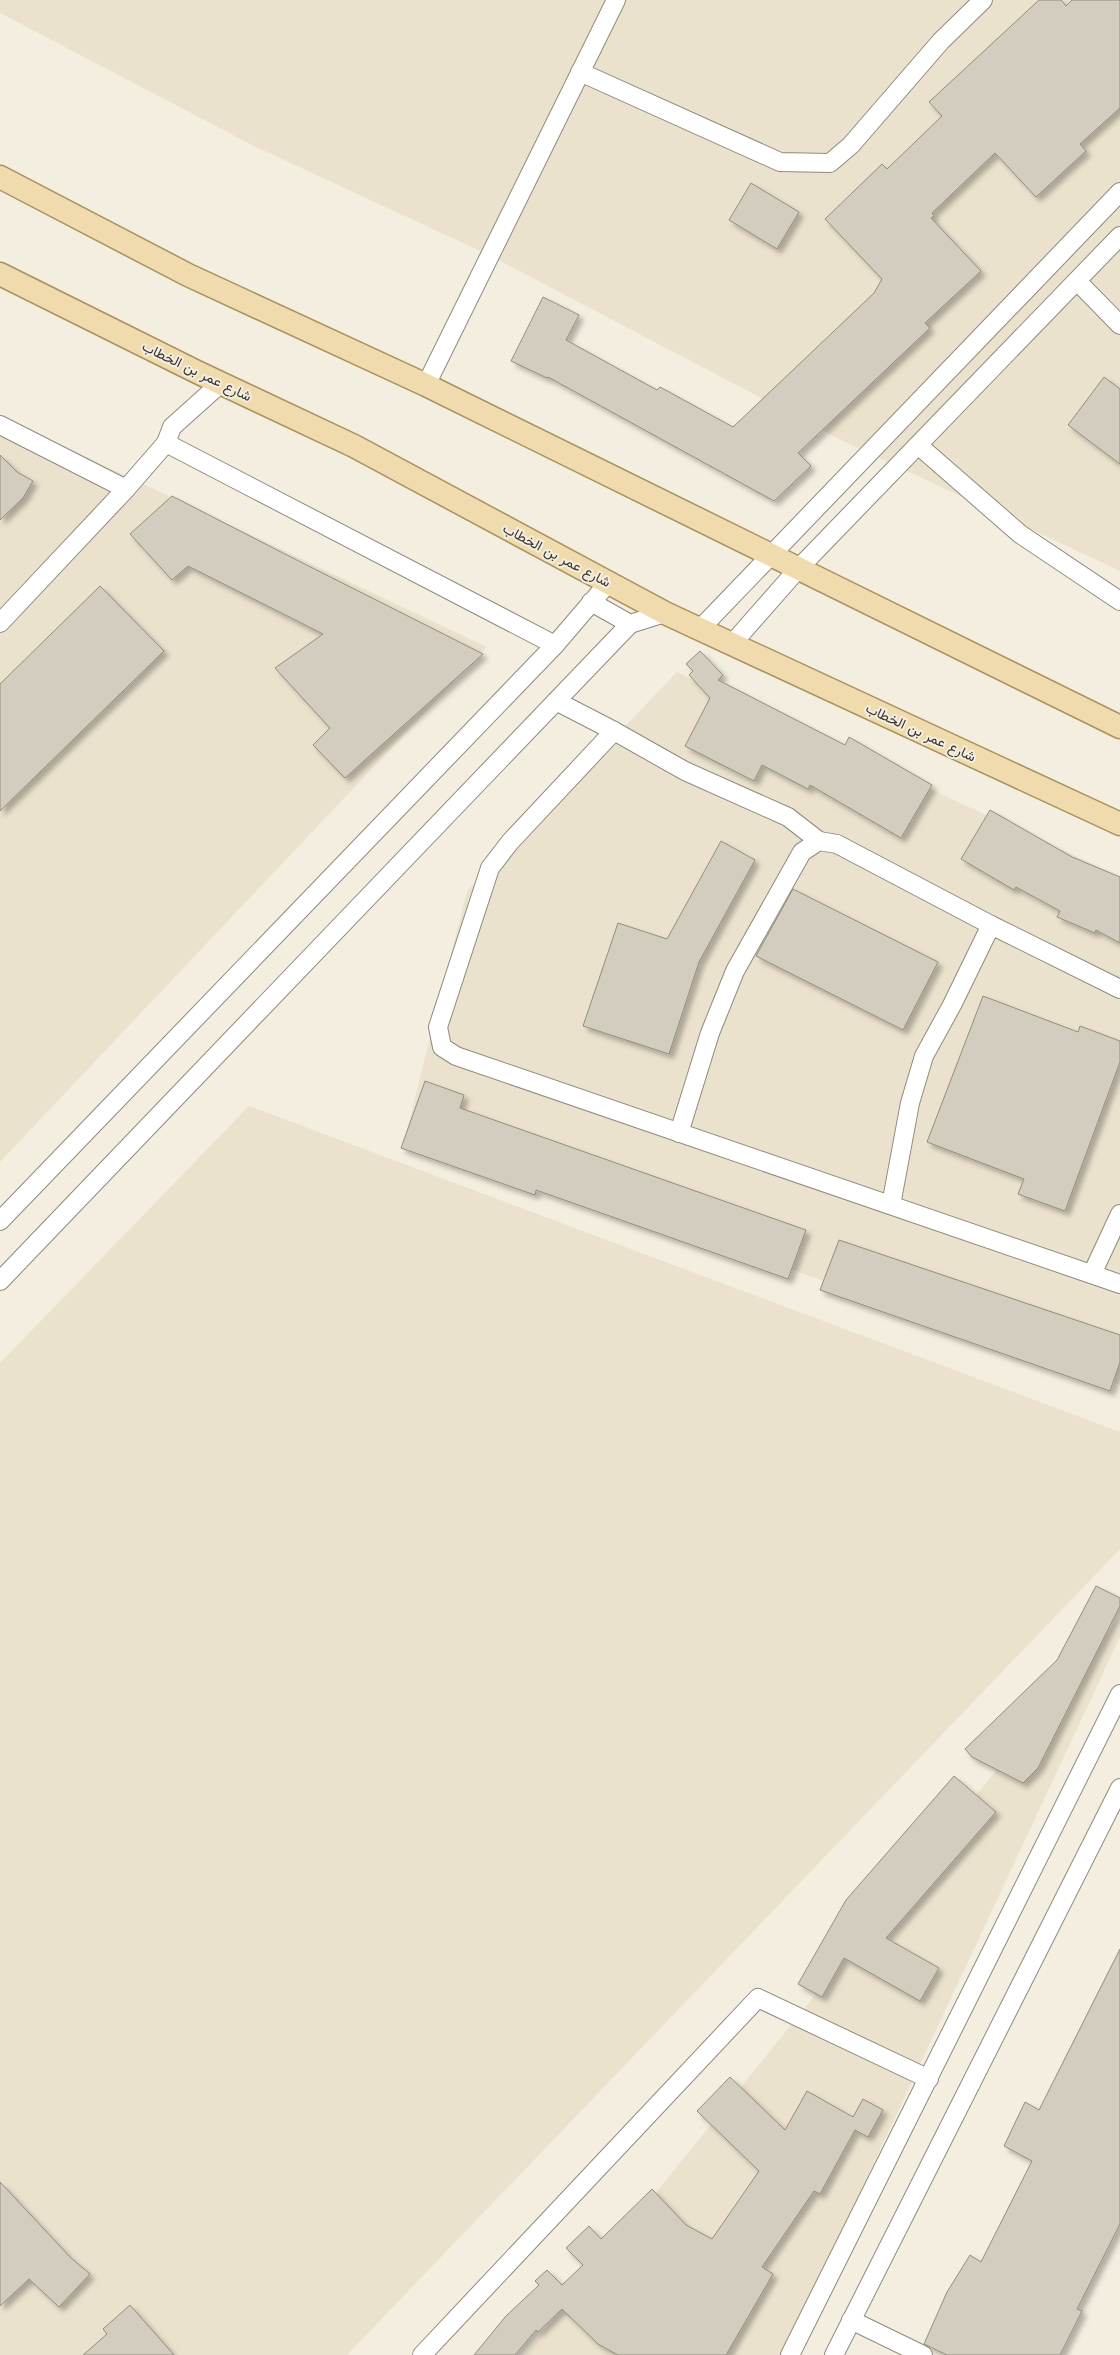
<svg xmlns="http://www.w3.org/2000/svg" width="1120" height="2355" viewBox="0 0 1120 2355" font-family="'Work Sans',Vazirmatn,sans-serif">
<defs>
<filter id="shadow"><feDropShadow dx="4.5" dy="4.5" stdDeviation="2.5" flood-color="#0004"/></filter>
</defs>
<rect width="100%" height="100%" fill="#f4eee0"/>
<g fill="#ebe2cd">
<path d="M 0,0 L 1120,0 L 1120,571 L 839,439 L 491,256 L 252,145 L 0,13 Z"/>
<path d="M 0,416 L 487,647 L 0,1162 Z"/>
<path d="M 677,672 L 1120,877 L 1120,1385 L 406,1134 L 467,891 Z"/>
<path d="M 249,1106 L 1120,1432 L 1120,1549 L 347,2355 L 0,2355 L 0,1363 Z"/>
<path d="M 1120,1617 L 1120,1637 L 784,2355 L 525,2355 Z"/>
</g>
<g fill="#d3cdbf" stroke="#928d80" filter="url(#shadow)">
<path d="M 1039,0 L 1061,0 L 1066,6 L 1072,0 L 1120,0 L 1120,108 L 1080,144 L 1086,151 L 1036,197 L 995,153 L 932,213 L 934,216 L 931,218 L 981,271 L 925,323 L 930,328 L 798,453 L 811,466 L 774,501 L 548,377 L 547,378 L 511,361 L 543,297 L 579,315 L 566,340 L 657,390 L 660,387 L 733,427 L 874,293 L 882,279 L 825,219 L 882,164 L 887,169 L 942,116 L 929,102 Z"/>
<path d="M 751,183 L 799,212 L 777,249 L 729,220 Z"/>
<path d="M 1104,377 L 1120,389 L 1120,464 L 1068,425 Z"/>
<path d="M 0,455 L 17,472 L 33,481 L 23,498 L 0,520 Z"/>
<path d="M 172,496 L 277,550 L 483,654 L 345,778 L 313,745 L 330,728 L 275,668 L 323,634 L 188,566 L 172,580 L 130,534 Z"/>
<path d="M 100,586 L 164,651 L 0,811 L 0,684 Z"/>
<path d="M 700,651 L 723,675 L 718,680 L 845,745 L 849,737 L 932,785 L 901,838 L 810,785 L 808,789 L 762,765 L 754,781 L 685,746 L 710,698 L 689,675 L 693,671 L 686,664 Z"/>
<path d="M 990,810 L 1072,857 L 1120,877 L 1120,943 L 1096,930 L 1095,933 L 1057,917 L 1060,911 L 1016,887 L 1014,890 L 961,859 Z"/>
<path d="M 721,841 L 755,860 L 699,962 L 669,1054 L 583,1026 L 618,923 L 667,939 Z"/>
<path d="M 793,889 L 938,962 L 903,1030 L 756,956 Z"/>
<path d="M 983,996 L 1078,1032 L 1080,1026 L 1120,1041 L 1120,1062 L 1065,1211 L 1018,1194 L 1024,1179 L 927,1142 Z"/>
<path d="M 425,1081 L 464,1095 L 460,1108 L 806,1230 L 788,1279 L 536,1190 L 535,1195 L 401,1148 Z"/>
<path d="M 839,1240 L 1120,1335 L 1120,1362 L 1110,1391 L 820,1290 Z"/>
<path d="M 1096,1586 L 1120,1598 L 1120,1606 L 1038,1768 L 1023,1783 L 972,1757 L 965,1749 L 1057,1660 Z"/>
<path d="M 954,1776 L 996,1812 L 886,1938 L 939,1968 L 920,2001 L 844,1958 L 822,1997 L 798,1984 L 846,1900 Z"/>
<path d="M 1120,1949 L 1120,2224 L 1077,2309 L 1082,2311 L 1060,2355 L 947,2355 L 924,2344 L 947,2292 L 970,2255 L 981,2262 L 1032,2161 L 1004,2146 L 1025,2102 L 1039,2110 Z"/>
<path d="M 730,2077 L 785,2130 L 807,2091 L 853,2117 L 863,2099 L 883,2110 L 868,2137 L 855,2130 L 820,2194 L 814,2191 L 762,2267 L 773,2274 L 726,2355 L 618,2355 L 598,2344 L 562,2309 L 538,2332 L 536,2330 L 515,2355 L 474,2355 L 506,2316 L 539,2285 L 535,2281 L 547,2270 L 562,2285 L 583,2265 L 566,2248 L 589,2226 L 601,2239 L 652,2189 L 686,2225 L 712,2239 L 759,2171 L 697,2111 Z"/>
<path d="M 0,2182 L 71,2258 L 90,2274 L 59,2307 L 29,2279 L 0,2306 Z"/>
<path d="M 130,2305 L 174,2355 L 83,2355 L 107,2334 L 103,2329 Z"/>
</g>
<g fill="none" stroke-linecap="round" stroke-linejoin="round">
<defs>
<g id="minor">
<path d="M 580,72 L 780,162 L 830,163 L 851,145 L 941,41 L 983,0"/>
<path d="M 1077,281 L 1120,325"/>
<path d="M 426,385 L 616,0"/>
<path d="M 0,425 L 126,489"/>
<path d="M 166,443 L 555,645"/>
<path d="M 918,445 L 1020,534 L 1120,601"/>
<path d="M 591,602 L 630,624"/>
<path d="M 0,623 L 126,489 L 166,443 L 172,427 L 221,383"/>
<path d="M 700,629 L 1120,192"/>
<path d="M 732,644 L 798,569 L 1120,236"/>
<path d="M 556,701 L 614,731 L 685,771 L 788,817 L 819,841"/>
<path d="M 614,731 L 510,842 L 490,868 L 438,1027 L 442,1047 L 456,1056 L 1120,1284"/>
<path d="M 679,1133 L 710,1033 L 735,971 L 802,852 L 819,841 L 837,844 L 991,925 L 1120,989"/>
<path d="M 891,1205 L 910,1103 L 924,1056 L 952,1005 L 991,925"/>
<path d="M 0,1221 L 555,645 L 609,582"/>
<path d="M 1092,1274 L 1120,1214"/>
<path d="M 0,1281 L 630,624 L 665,613"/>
<path d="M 851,2320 L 923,2355"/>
<path d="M 422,2355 L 758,1998 L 929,2079"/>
<path d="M 790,2355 L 1120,1694"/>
<path d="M 834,2355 L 1120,1788"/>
</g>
<g id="major">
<path d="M 0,177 L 188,275 L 426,385 L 1120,727"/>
<path d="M 0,274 L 197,372 L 354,446 L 665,613 L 1120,824"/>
</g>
</defs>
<use href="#minor" stroke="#8f8a7d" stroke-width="20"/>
<use href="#major" stroke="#a7915d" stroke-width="25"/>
<use href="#minor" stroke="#fff" stroke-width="18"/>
<use href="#major" stroke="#efdbad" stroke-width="22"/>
</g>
<g text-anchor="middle" stroke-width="4" stroke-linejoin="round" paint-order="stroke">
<g font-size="14" fill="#36342f" stroke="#f4eee0">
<text transform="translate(197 371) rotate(26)" y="5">شارع عمر بن الخطاب</text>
<text transform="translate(557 555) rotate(28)" y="5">شارع عمر بن الخطاب</text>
<text transform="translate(921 732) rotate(25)" y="5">شارع عمر بن الخطاب</text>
</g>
</g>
</svg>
